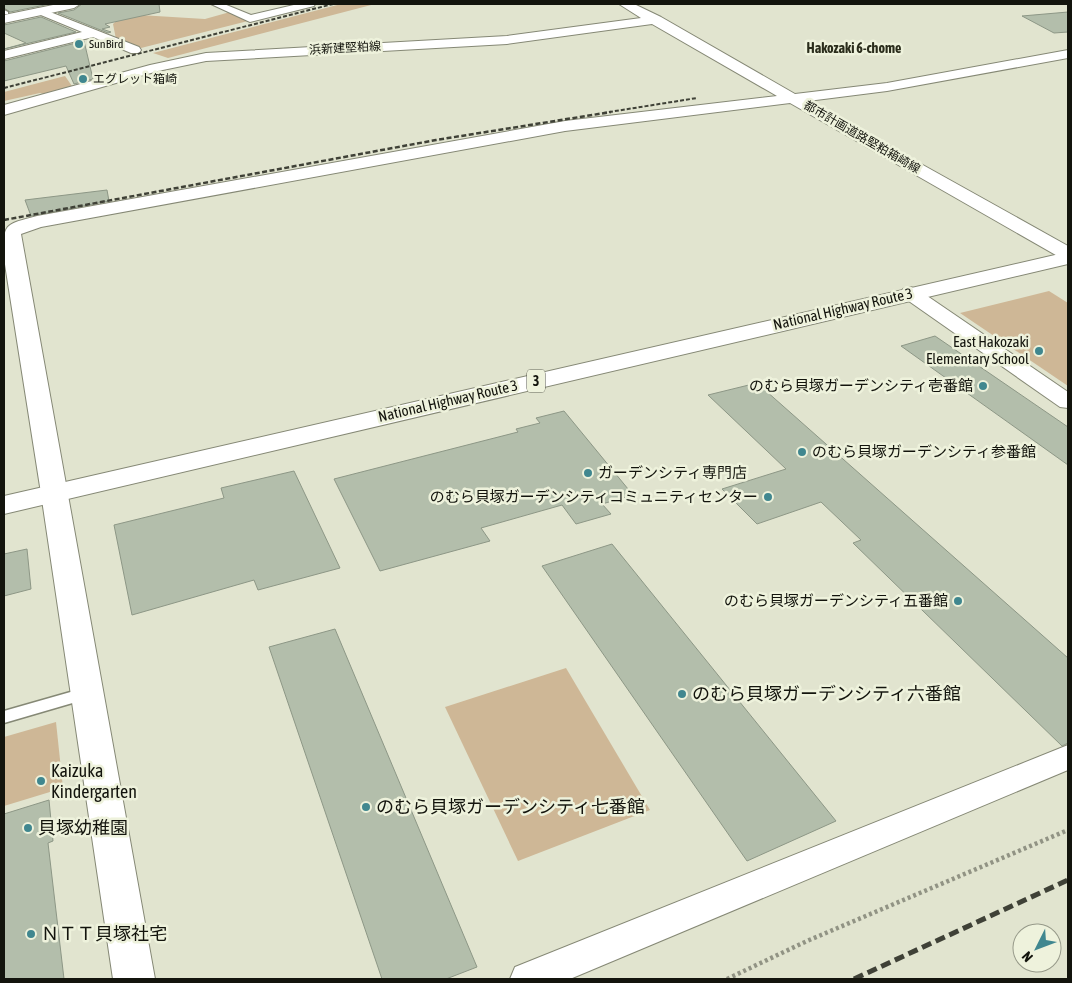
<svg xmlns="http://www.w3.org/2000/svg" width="1072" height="983" viewBox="0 0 1072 983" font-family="'Asap Condensed','Noto Sans JP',sans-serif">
<rect width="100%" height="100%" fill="#e1e4cf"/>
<g fill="#ceb796">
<path d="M 341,4 L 375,4 L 168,58 L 153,53 Z"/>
<path d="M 230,12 L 248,21 L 141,48 L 116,39 L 113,24 L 123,14 L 205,19 Z"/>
<path d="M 65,76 L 74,89 L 50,96 L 40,93 L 4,101 L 4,92 Z"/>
<path d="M 1049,291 L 1068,303 L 1068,386 L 960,313 Z"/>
<path d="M 566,668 L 650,810 L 518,861 L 445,707 Z"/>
<path d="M 56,722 L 63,788 L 4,806 L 4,737 Z"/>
</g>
<g fill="#b3beab" stroke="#8d9786">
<path d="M 4,4 L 50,4 L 10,12 L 4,8 Z"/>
<path d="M 82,4 L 159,4 L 160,12 L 105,24 L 110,27 L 102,29 L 111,32 L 108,33 L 58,13 L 74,10 Z"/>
<path d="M 1068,12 L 1068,32 L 1054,33 L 1022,16 Z"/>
<path d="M 41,17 L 76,32 L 4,49 L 26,43 L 4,33 L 4,25 Z"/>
<path d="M 84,41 L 93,79 L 74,84 L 66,66 L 4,81 L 4,61 Z"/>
<path d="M 107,190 L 109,201 L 31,216 L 25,200 Z"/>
<path d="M 935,336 L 1068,427 L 1068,465 L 901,346 Z"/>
<path d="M 757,383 L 1068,658 L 1068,743 L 1062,746 L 853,543 L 861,540 L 821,502 L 757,524 L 722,489 L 786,469 L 708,395 Z"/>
<path d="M 564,411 L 633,495 L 602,504 L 611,514 L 576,524 L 562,505 L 481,528 L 490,541 L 380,571 L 334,479 L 518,432 L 516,429 L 540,423 L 536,418 Z"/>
<path d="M 294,471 L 340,568 L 258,590 L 254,580 L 132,615 L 114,525 L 224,498 L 221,488 Z"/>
<path d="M 612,544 L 836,821 L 747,861 L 542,566 Z"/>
<path d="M 27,549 L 31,589 L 4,596 L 4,554 Z"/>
<path d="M 335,629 L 477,967 L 446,979 L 382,979 L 269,647 Z"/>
<path d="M 49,800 L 53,841 L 48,843 L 64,979 L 4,979 L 4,814 Z"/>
</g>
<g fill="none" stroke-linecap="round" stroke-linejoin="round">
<defs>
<g id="lane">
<path d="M 4,10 L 8,12 L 8,14 L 4,14 Z"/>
<path d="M 88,687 L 93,689 L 96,693 L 93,697 L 4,723 L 4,711 Z"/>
</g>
<g id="street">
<path d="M 211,4 L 224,4 L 251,15 L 298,4 L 315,4 L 314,6 L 250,22 Z"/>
<path d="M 40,8 L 139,47 L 141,50 L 139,53 L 131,53 L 93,37 L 4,59 L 4,51 L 82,32 L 36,13 L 36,9 Z"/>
<path d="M 910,287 L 917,289 L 1068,392 L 1068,408 L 1060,407 L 903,297 L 901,293 L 903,289 Z"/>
<path d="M 1068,745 L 1068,770 L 570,979 L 510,979 L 515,967 Z"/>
</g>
<g id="secondary">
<path d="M 58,4 L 80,4 L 74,8 L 4,23 L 4,15 Z"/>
<path d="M 619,4 L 634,4 L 661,17 L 795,94 L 887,83 L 1068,50 L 1068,58 L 887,91 L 808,101 L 1068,246 L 1068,260 L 1061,258 L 790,103 L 565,131 L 41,227 L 21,234 L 155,979 L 113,979 L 41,493 L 4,258 C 4,224 2,225 37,216 L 565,121 L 777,96 L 652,24 L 507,44 L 206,61 L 158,71 L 4,115 L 4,105 L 150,65 L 206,53 L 507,36 L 641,18 Z"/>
</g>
<path id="highway" d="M 1068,252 L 1068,264 L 4,514 L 4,496 Z"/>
</defs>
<use href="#lane" stroke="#858875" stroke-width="3"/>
<use href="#street" stroke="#858875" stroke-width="2"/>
<use href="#secondary" stroke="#858875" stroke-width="2"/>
<use href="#highway" stroke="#858875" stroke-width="2"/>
<path stroke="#919384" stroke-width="4.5" stroke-dasharray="3 3" stroke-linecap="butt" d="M 727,979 L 807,941 L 1068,830"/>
<use href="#lane" fill="#fff" fill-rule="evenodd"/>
<use href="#street" fill="#fff" fill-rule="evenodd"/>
<use href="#secondary" fill="#fff" fill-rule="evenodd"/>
<use href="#highway" fill="#fff" fill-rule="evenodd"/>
<g stroke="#3f4137" stroke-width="2" stroke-dasharray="4 2" stroke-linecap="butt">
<path d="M 4,88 L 333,4"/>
<path d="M 603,113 L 697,98"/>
</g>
<path stroke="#3f4137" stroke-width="2.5" stroke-dasharray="5 2.5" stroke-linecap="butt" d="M 4,220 L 436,140 L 611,112"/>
<path stroke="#3f4137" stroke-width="5" stroke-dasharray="10 5" stroke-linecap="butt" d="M 854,979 L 1068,880"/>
</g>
<g fill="#40878f" stroke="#eef2dc" stroke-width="2">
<circle cx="79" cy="44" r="5"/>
<circle cx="83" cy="79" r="5"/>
<circle cx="1039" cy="351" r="5"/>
<circle cx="983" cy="386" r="5"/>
<circle cx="802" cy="452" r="5"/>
<circle cx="588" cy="473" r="5"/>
<circle cx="768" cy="497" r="5"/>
<circle cx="958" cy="601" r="5"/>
<circle cx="682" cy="694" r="5"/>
<circle cx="41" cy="781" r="5"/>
<circle cx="366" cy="807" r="5"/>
<circle cx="28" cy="828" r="5"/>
<circle cx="31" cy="934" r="5"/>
</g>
<g text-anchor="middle" stroke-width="5" stroke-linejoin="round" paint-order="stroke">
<g font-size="12" fill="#13140d" stroke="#eef2dc" text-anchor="start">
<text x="89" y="48">SunBird</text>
<text x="93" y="83">エグレット箱崎</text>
</g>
<g font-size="12" fill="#13140d" stroke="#eef2dc">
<text transform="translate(345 48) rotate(-3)" y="4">浜新建堅粕線</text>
<text transform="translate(862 137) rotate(30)" y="4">都市計画道路堅粕箱崎線</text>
</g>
<g font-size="14" font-weight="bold" fill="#2b2d1c" stroke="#eef2dc">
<text x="854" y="53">Hakozaki 6-chome</text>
</g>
<rect fill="#eef2dc" stroke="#55574b" stroke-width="1" x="527" y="369.5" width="18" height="23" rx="4"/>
<g font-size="14" font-weight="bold" fill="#13140d">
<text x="536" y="386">3</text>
</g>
<g font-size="15" fill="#13140d" stroke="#eef2dc">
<text transform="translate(843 309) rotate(-13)" y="5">National Highway Route 3</text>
<text transform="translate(448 401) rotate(-13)" y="5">National Highway Route 3</text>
</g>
<g font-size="15" fill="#13140d" stroke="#eef2dc" text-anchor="end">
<text x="1029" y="347">East Hakozaki<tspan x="1029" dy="17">Elementary School</tspan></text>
<text x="973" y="391">のむら貝塚ガーデンシティ壱番館</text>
<text x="812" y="457" text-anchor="start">のむら貝塚ガーデンシティ参番館</text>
<text x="598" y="478" text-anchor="start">ガーデンシティ専門店</text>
<text x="758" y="502">のむら貝塚ガーデンシティコミュニティセンター</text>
<text x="948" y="606">のむら貝塚ガーデンシティ五番館</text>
</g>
<g font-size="18" fill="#13140d" stroke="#eef2dc" text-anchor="start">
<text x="692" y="700">のむら貝塚ガーデンシティ六番館</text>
<text x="51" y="777">Kaizuka<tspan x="51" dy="21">Kindergarten</tspan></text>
<text x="376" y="813">のむら貝塚ガーデンシティ七番館</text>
<text x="38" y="834">貝塚幼稚園</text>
<text x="41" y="940">ＮＴＴ貝塚社宅</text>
</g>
</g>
<rect width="1072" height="983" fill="none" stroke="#13140d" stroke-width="10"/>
<g transform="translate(1037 948) rotate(228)"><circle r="24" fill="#eef2dc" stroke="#969989"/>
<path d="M0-4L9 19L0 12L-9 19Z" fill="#40878f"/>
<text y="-8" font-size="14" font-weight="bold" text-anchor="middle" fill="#13140d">N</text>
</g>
</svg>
